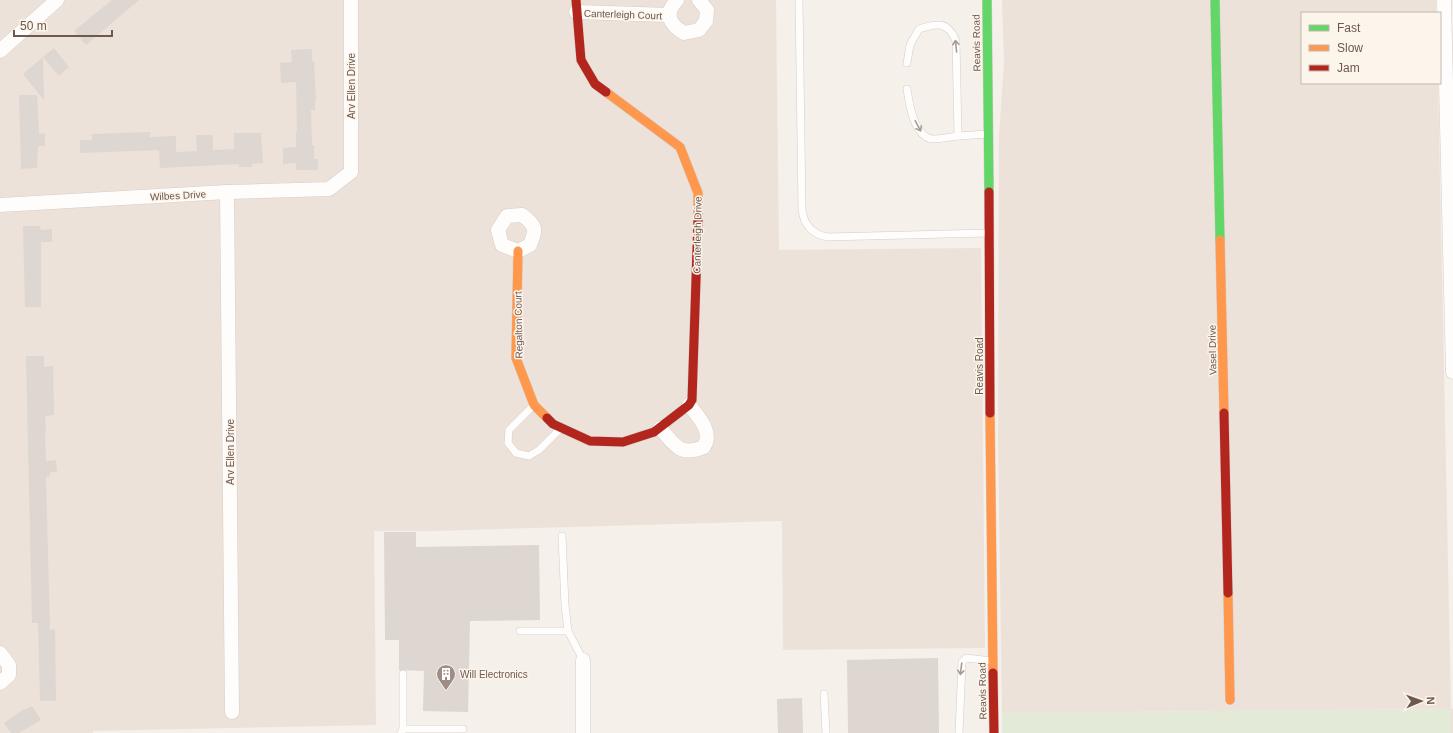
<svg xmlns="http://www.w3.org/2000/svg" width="1453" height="733" viewBox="0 0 1453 733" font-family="Helvetica,sans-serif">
<rect width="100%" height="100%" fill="#f5f0ea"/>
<g fill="#ede2d9">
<path d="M 0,0 L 776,0 L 779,250 L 981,248 L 985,648 L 783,650 L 782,521 L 434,531 L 374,531 L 376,725 L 93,731 L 93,733 L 0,733 Z"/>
<path d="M 1002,0 L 1436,0 L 1436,13 L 1302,13 L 1302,83 L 1438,83 L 1451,708 L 1453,709 L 1453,733 L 1451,733 L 1450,709 L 1002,713 L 998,441 L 999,136 L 1004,62 Z"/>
</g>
<path fill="#e3ead7" d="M 1451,709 L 1451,733 L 1002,733 L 1002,713 Z"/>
<g fill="#ded6d0">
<path d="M 112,0 L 139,0 L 86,45 L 74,31 Z"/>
<path d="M 54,48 L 69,67 L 59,76 L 43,57 Z"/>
<path d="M 312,49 L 312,61 L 314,61 L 316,101 L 315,101 L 315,110 L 311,110 L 312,145 L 314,145 L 314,159 L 318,159 L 318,170 L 296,170 L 296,163 L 283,164 L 283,148 L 296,147 L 296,132 L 297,132 L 296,82 L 281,83 L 280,63 L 292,62 L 291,50 Z"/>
<path d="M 43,57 L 44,100 L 23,74 Z"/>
<path d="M 19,95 L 37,95 L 39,134 L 45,133 L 45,146 L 38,146 L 37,168 L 21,169 Z"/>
<path d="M 150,132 L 150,137 L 176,136 L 176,152 L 197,151 L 196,135 L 213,135 L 213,150 L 234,149 L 234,133 L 261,133 L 263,163 L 252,164 L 252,167 L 239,167 L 239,164 L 160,168 L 159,150 L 80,153 L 80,140 L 92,140 L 92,134 Z"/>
<path d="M 23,226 L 40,226 L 41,230 L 52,229 L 52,242 L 41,242 L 41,307 L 25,307 Z"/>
<path d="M 26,356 L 44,356 L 44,367 L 53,366 L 54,415 L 45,416 L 46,431 L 45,431 L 46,461 L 56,460 L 57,472 L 50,472 L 50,476 L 46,477 L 46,478 L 50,630 L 55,629 L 56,701 L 40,701 L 38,623 L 32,623 Z"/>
<path d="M 384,532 L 416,532 L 416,547 L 539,545 L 540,620 L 470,621 L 468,712 L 423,711 L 424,671 L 399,670 L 399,640 L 385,640 Z"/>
<path d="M 938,658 L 939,733 L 848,733 L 847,660 Z"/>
<path d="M 802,698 L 803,733 L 778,733 L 777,699 Z"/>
<path d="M 32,706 L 41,720 L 19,733 L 11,733 L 4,723 L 24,709 L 25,710 Z"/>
</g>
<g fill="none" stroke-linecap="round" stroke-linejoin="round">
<defs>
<g id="lane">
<path d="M 799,0 L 802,210 C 804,225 812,234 827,237 L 988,233"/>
<path d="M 907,63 L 910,45 L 919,29 C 937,23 948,21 956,41 L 958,136 C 950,137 941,139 933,139 C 914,138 909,103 907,89"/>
<path d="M 958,136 L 987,134"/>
<path d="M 534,405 L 509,430 L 508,443 L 516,453 L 529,456 L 539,450 L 560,429"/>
<path d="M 562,536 L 565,605 L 568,631 L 583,660"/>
<path d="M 520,631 L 568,631"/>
<path d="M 824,694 L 826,733"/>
<path d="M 403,729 L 463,729"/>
<path d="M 401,733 L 403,729 L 403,674"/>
<path d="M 959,733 L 962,662 L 966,658 L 992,661"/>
</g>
<g id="street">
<path d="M 677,0 C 664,14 669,24 684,33 L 699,30 L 706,21 L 707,10 L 699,0"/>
<path d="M 1444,0 L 1453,372"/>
<path d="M 576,12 L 669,15"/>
<path d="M 0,51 L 57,0"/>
<path d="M 227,192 L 232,712"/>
<path d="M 0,205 L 227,192 L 329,189 L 351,172 L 351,0"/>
<path d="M 522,215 C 537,226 536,230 530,245 L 518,251 L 502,245 L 498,230 L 507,216 Z"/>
<path d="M 660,428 C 674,444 679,457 704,447 C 713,432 699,417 689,405"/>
<path d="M 0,653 L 9,665 L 9,675 L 0,683"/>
<path d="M 583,733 L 583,660"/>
</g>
<g id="fast">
<path d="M 987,0 L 989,192"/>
<path d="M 1215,0 L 1220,240"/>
</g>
<g id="slow">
<path d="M 606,92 L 680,147 L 698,193 L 698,219"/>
<path d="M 1220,240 L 1224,413"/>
<path d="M 518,251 L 516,358 L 534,405 L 547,418"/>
<path d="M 990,413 L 993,673"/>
<path d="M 1228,593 L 1230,700"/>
</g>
<g id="jam">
<path d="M 576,0 L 581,60 L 595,84 L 606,92"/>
<path d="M 989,192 L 990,413"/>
<path d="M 1224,413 L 1228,593"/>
<path d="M 547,418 L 553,424 L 590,441 L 623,442 L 654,432 L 689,405 L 692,400 L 698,219"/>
<path d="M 993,673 L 994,733"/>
</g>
</defs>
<use href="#lane" stroke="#d4cdc9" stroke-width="8"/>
<use href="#street" stroke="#d4cdc9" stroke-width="15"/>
<use href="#fast" stroke="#d4cdc7" stroke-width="10"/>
<use href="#slow" stroke="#d4cdc7" stroke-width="10"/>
<use href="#jam" stroke="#d4cdc7" stroke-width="10"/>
<use href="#lane" stroke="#fefdfc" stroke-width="7"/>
<use href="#street" stroke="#fefdfc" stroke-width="14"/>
<use href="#fast" stroke="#63d668" stroke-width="9"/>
<use href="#slow" stroke="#ff974d" stroke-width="9"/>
<use href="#jam" stroke="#b3261e" stroke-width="9"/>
</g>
<defs><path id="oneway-shaft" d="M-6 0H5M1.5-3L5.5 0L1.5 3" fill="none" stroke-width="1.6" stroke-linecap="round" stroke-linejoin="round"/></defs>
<g stroke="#a89a94">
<use href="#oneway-shaft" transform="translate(956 46) rotate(-96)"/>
<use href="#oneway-shaft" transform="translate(918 126) rotate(62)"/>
<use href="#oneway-shaft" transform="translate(961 669) rotate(97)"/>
</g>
<defs>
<symbol id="building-pin" viewBox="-11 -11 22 30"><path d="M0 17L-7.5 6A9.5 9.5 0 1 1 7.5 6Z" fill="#9e8d85" stroke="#fcf5ec"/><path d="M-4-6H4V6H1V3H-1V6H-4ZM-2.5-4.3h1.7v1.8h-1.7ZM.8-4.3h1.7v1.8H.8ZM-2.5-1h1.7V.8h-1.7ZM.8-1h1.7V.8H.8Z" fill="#fff"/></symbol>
</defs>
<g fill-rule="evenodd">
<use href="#building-pin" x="435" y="663" width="22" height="30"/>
</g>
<g text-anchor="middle" stroke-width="3" stroke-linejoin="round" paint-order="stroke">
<g font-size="10" fill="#6f584e" stroke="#fcf5ec">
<text transform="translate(623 14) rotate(2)" y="4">Canterleigh Court</text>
<text transform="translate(976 43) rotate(-91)" y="4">Reavis Road</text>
<text transform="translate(351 86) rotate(-90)" y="4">Arv Ellen Drive</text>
<text transform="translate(178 195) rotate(-3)" y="4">Wilbes Drive</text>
<text transform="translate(697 235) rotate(-89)" y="4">Canterleigh Drive</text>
<text transform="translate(518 325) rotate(-91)" y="4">Regalton Court</text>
<text transform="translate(1212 350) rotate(-91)" y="4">Vasel Drive</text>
<text transform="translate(979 366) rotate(-90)" y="4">Reavis Road</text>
<text transform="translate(230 452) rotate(-90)" y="4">Arv Ellen Drive</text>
<text transform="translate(982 691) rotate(-91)" y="4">Reavis Road</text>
</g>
<g font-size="10" fill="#6f584e" stroke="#fcf5ec" text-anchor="start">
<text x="460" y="678">Will Electronics</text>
</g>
</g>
<rect x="1301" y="12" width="140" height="72" fill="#fcf5ec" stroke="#c4b6ad"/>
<rect x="1309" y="25" width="20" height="6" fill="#63d668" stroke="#c4b6ad"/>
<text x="1337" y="32" font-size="12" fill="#6f584e">Fast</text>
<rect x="1309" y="45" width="20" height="6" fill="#ff974d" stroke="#c4b6ad"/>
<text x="1337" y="52" font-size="12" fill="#6f584e">Slow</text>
<rect x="1309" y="65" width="20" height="6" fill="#b3261e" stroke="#c4b6ad"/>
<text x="1337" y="72" font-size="12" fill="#6f584e">Jam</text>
<g transform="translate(1421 701) rotate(88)" stroke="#fcf5ec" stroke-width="3" paint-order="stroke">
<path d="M0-3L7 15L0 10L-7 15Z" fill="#6f584e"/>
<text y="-6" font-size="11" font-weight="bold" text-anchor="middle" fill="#6f584e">N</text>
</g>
<path d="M14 30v6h98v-6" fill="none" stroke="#6f584e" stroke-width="2"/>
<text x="20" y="30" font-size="12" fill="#6f584e" stroke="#fcf5ec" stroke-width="3" paint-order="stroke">50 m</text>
</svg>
